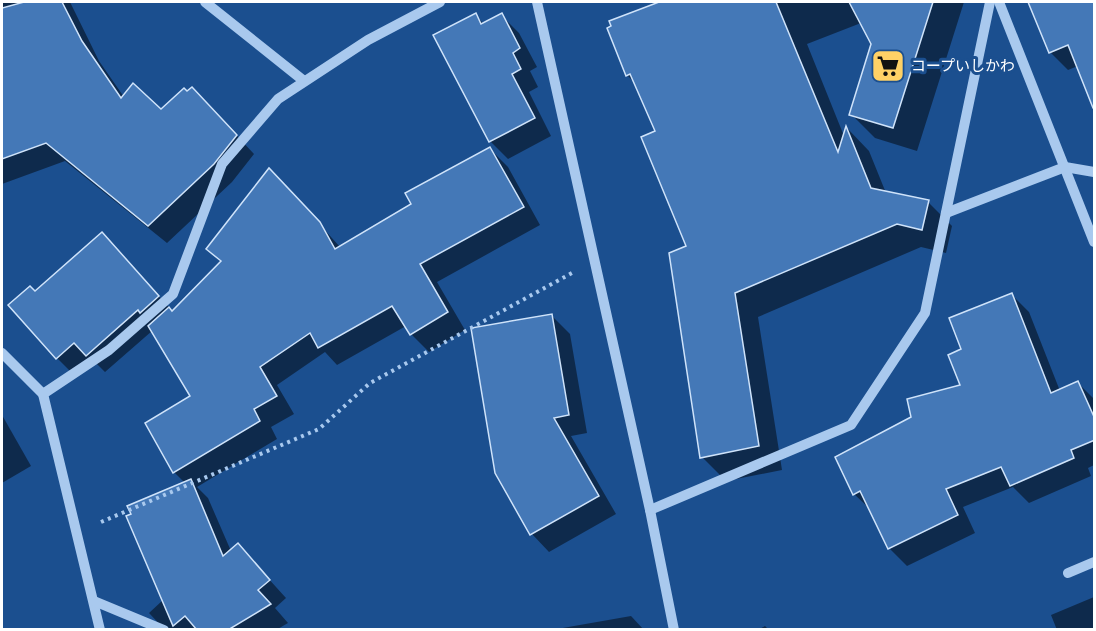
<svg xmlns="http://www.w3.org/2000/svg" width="1096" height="631" viewBox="0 0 1096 631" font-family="Manrope,'Noto Sans JP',sans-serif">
<rect width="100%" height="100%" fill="#1b4f8f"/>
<g fill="#0007">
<path d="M 2,2 L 70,2 L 99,61 L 124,97 L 161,111 L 210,107 L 254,154 L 232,182 L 167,243 L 65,161 L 2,184 Z"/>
<path d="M 663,2 L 964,2 L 917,151 L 875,138 L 851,114 L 872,43 L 861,23 L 807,44 L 844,136 L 847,128 L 869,151 L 886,193 L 928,202 L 952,226 L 946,253 L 921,247 L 758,317 L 782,470 L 726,481 L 702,457 L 688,246 L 657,132 L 636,84 L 627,75 L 611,22 Z"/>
<path d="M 1029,2 L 1094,2 L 1094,109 L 1078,66 L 1068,70 L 1050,52 Z"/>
<path d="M 475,15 L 484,24 L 501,15 L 519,33 L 537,67 L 530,71 L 538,87 L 529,92 L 551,136 L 508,159 L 490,141 Z"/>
<path d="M 490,149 L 508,167 L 540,225 L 437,282 L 465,330 L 429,352 L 411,334 L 406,326 L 337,365 L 325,352 L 277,385 L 294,414 L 271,427 L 277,439 L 197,487 L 208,498 L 231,551 L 238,545 L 286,598 L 275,608 L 288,623 L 276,630 L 165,630 L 149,613 L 163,600 L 185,483 L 174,472 L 192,397 L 152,331 L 105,372 L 93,360 L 75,376 L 57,358 L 35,293 L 102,234 L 173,312 L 222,263 L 208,249 L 287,188 L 340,247 L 413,204 Z"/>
<path d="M 1011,294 L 1029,312 L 1060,391 L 1078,383 L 1094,399 L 1094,465 L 1088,468 L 1091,476 L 1029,503 L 1013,487 L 963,507 L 975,533 L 907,566 L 889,548 L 871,510 L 854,494 L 912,418 L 962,386 L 963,350 Z"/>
<path d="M 552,316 L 570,334 L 587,433 L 571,436 L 616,514 L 549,552 L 532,534 L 496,472 Z"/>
<path d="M 2,415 L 31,466 L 2,483 Z"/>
<path d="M 1094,597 L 1094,630 L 1057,630 L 1051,615 Z"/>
<path d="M 631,616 L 644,630 L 557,630 L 557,629 Z"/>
<path d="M 765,626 L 769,630 L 758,630 Z"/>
</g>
<g fill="#4478b7" stroke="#cfe3fa" stroke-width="1.5">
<path d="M 24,2 L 62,2 L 82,41 L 121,98 L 133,83 L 161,109 L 184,88 L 187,91 L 192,87 L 237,135 L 214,164 L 148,226 L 46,143 L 2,159 L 2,8 Z"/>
<path d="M 659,2 L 776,2 L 838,152 L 846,126 L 871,188 L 929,200 L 922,230 L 897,224 L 735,293 L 759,446 L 700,458 L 669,253 L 686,246 L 641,137 L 655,131 L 630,74 L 626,76 L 607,28 L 611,26 L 609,21 Z"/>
<path d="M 849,2 L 933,2 L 893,128 L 849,115 L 871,44 Z"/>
<path d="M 1028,2 L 1095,2 L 1095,108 L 1093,108 L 1068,45 L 1049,53 Z"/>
<path d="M 476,13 L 481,24 L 502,13 L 520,48 L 513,53 L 521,69 L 512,74 L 535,118 L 489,142 L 433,35 Z"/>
<path d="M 490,147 L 524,207 L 420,264 L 448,312 L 410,335 L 392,306 L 318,348 L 310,333 L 260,367 L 277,396 L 254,409 L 260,421 L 173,473 L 145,423 L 190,396 L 148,326 L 169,307 L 172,311 L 221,261 L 206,249 L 269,168 L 320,222 L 335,249 L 411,204 L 405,193 Z"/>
<path d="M 102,232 L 159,296 L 140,313 L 138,310 L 86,356 L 74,343 L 56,359 L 8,305 L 30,286 L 35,291 Z"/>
<path d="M 1012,293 L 1051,393 L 1078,381 L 1095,419 L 1095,440 L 1071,450 L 1074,458 L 1010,486 L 1001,467 L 946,489 L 958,515 L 888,549 L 860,491 L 853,495 L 835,457 L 911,417 L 907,399 L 960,385 L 948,355 L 961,349 L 949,318 Z"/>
<path d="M 552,314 L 569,415 L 554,418 L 599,496 L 530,535 L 495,473 L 471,328 Z"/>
<path d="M 191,479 L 223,556 L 238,543 L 270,580 L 258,590 L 271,604 L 228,630 L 197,630 L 185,616 L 173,626 L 126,516 L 131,514 L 127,506 Z"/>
</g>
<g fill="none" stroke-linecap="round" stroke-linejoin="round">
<path stroke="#a9c9ee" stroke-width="4" stroke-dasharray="3 4.5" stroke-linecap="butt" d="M 101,522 L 319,429 L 370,383 L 572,273"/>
<g stroke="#a9c9ee" stroke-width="10">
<path d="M 205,2 L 304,81"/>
<path d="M 537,2 L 650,510 L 674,630"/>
<path d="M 999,2 L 1094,242"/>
<path d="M 946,213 L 1065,167 L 1094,172"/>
<path d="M 2,353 L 43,394 L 100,630"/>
<path d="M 43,394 L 109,350 L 173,294 L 222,164 L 278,99 L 368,40 L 440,2"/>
<path d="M 650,510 L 851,425 L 925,313 L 990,2"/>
<path d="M 1068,573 L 1094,562"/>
<path d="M 94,601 L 164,630"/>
</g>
</g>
<defs>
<symbol id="supermarket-square" viewBox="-11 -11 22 22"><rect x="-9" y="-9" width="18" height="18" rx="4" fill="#ffd166" stroke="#1b4f8f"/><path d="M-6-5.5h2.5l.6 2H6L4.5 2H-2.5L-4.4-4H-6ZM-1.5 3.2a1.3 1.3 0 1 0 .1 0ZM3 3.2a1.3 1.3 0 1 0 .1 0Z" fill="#111"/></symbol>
</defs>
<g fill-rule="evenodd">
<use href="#supermarket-square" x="869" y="47" width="38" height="38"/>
</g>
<g text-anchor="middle" stroke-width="6" stroke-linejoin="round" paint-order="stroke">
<g font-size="15" fill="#fff" stroke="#1b4f8f" text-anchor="start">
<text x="911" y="71">コープいしかわ</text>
</g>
</g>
<rect width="1096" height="631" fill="none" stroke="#ffffff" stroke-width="6"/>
</svg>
